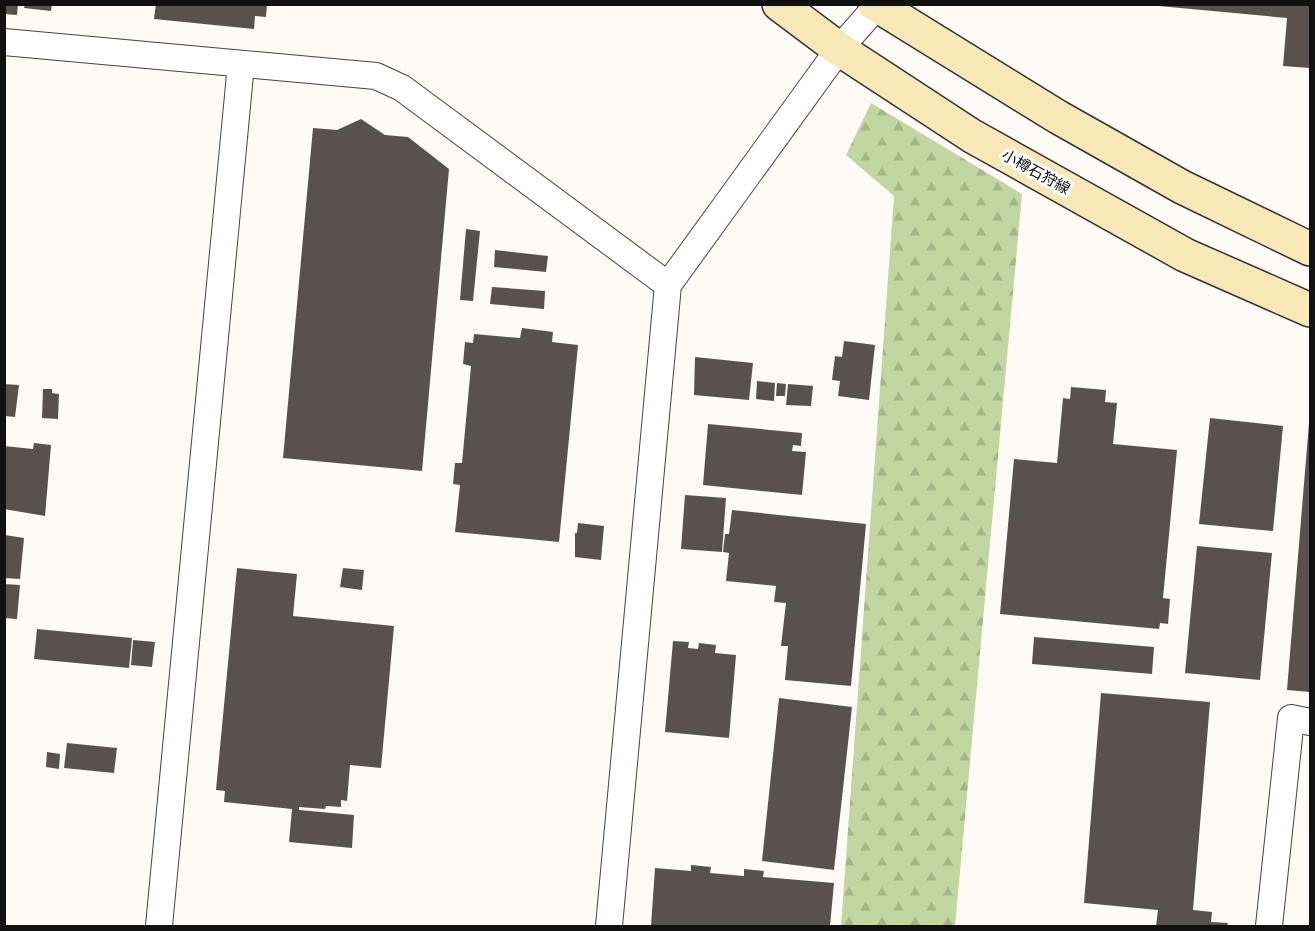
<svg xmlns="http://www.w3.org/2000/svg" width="1315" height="931" viewBox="0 0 1315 931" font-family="'IBM Plex Serif','Noto Sans JP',serif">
<defs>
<pattern id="forest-firs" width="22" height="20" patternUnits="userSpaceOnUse" patternTransform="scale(1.5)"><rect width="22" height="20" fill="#c1d6a1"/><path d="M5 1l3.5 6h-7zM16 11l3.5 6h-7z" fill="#a5b78a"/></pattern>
</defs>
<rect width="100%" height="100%" fill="#fefbf6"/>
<path fill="url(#forest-firs)" d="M 871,103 L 1022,194 L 955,926 L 841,926 L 894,196 L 846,155 Z"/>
<g fill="#59514e">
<path d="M 4,4 L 18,4 L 17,15 L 4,14 Z"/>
<path d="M 25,4 L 52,4 L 51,11 L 24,8 Z"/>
<path d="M 156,4 L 267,4 L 266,17 L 255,16 L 254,29 L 154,19 Z"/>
<path d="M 1148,5 L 1310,5 L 1310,68 L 1283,66 L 1287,18 Z"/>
<path d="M 361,119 L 385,135 L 408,137 L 449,169 L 422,471 L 283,458 L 313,128 L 337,130 Z"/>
<path d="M 466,229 L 480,231 L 473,301 L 460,300 Z"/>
<path d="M 495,250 L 548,256 L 546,272 L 494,267 Z"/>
<path d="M 492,287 L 545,291 L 544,309 L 490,304 Z"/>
<path d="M 522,328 L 553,332 L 552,342 L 578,345 L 559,542 L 455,532 L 460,485 L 453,484 L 455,463 L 462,463 L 471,366 L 463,364 L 465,342 L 473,343 L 474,334 L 520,338 Z"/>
<path d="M 844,341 L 875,345 L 869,400 L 838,396 L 840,381 L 832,380 L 835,356 L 842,357 Z"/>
<path d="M 695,357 L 753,363 L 749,400 L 694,395 Z"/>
<path d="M 757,381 L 775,383 L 774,401 L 756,399 Z"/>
<path d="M 777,383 L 786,384 L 785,396 L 776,396 Z"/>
<path d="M 4,384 L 19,385 L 15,417 L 4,416 Z"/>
<path d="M 788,384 L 813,386 L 811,406 L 786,405 Z"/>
<path d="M 1071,387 L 1106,390 L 1105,402 L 1117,403 L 1113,444 L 1177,450 L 1163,598 L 1170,599 L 1168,624 L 1160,623 L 1159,629 L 1000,614 L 1014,459 L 1057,463 L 1063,398 L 1070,399 Z"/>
<path d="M 43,389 L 52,389 L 52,393 L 59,394 L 58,419 L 42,418 Z"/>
<path d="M 1210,418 L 1283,426 L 1273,531 L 1199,524 Z"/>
<path d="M 1309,423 L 1310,423 L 1310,692 L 1287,690 Z"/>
<path d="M 708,424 L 802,433 L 801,446 L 793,445 L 792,451 L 806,452 L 802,495 L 703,485 Z"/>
<path d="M 34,443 L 51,445 L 45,516 L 4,509 L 4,446 L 33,449 Z"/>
<path d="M 685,495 L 726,498 L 722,552 L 681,549 Z"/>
<path d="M 732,510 L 866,524 L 851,686 L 785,680 L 788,646 L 781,646 L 786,603 L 774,602 L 776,586 L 726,581 L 729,553 L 723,552 L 725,534 L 729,534 Z"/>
<path d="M 578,523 L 604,526 L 601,560 L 575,557 L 575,533 L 577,533 Z"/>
<path d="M 5,535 L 24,538 L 20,579 L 5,578 Z"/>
<path d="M 1197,546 L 1272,553 L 1260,680 L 1185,673 Z"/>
<path d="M 237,568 L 297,574 L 293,616 L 394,626 L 381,768 L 350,765 L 347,801 L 341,800 L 341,807 L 326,806 L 325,809 L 299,807 L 299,810 L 354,815 L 352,848 L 289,842 L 292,809 L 224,802 L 225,791 L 216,790 Z"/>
<path d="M 343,568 L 364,570 L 362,590 L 340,587 Z"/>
<path d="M 4,584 L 20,585 L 17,619 L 4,618 Z"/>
<path d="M 37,629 L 132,638 L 129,668 L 34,659 Z"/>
<path d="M 1034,637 L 1154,647 L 1152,674 L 1032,664 Z"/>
<path d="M 133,640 L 155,642 L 152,667 L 131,665 Z"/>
<path d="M 673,641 L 689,642 L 688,648 L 698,649 L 699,643 L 716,645 L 715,653 L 736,655 L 729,738 L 665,732 Z"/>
<path d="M 1101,693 L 1210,702 L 1193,910 L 1212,912 L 1211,922 L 1228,923 L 1227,926 L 1156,926 L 1158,910 L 1084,903 Z"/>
<path d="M 779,698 L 852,707 L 834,870 L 762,861 Z"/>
<path d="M 67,743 L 117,748 L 114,773 L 64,768 Z"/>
<path d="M 47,752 L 60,754 L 59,769 L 46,767 Z"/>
<path d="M 691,865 L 711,867 L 710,873 L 744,876 L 744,869 L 764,871 L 763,877 L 834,883 L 830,926 L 651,926 L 655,868 L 691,871 Z"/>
</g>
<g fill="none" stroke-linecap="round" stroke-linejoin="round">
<defs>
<g id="street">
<path d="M 4,42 L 376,76 L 402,88 L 668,285"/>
<path d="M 159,926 L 241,64"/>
<path d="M 609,926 L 668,285 L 839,49 L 877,6"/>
<path d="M 1269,926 L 1291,718 L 1310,722"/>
</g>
<g id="secondary">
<path d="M 779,4 L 839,49 L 972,136 L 1185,255 L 1310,310"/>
<path d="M 875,4 L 1058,117 L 1182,187 L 1310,249"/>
</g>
</defs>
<use href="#street" stroke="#444" stroke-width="28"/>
<use href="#secondary" stroke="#333" stroke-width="36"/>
<use href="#street" stroke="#fff" stroke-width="26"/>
<use href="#secondary" stroke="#f8e7b7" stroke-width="33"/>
</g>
<g text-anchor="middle" stroke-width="6" stroke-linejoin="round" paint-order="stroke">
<g font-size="15" fill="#111" stroke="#fff">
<text transform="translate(1036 172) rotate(29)" y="5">小樽石狩線</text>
</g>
</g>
<rect width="1315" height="931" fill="none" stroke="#111111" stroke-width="12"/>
</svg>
